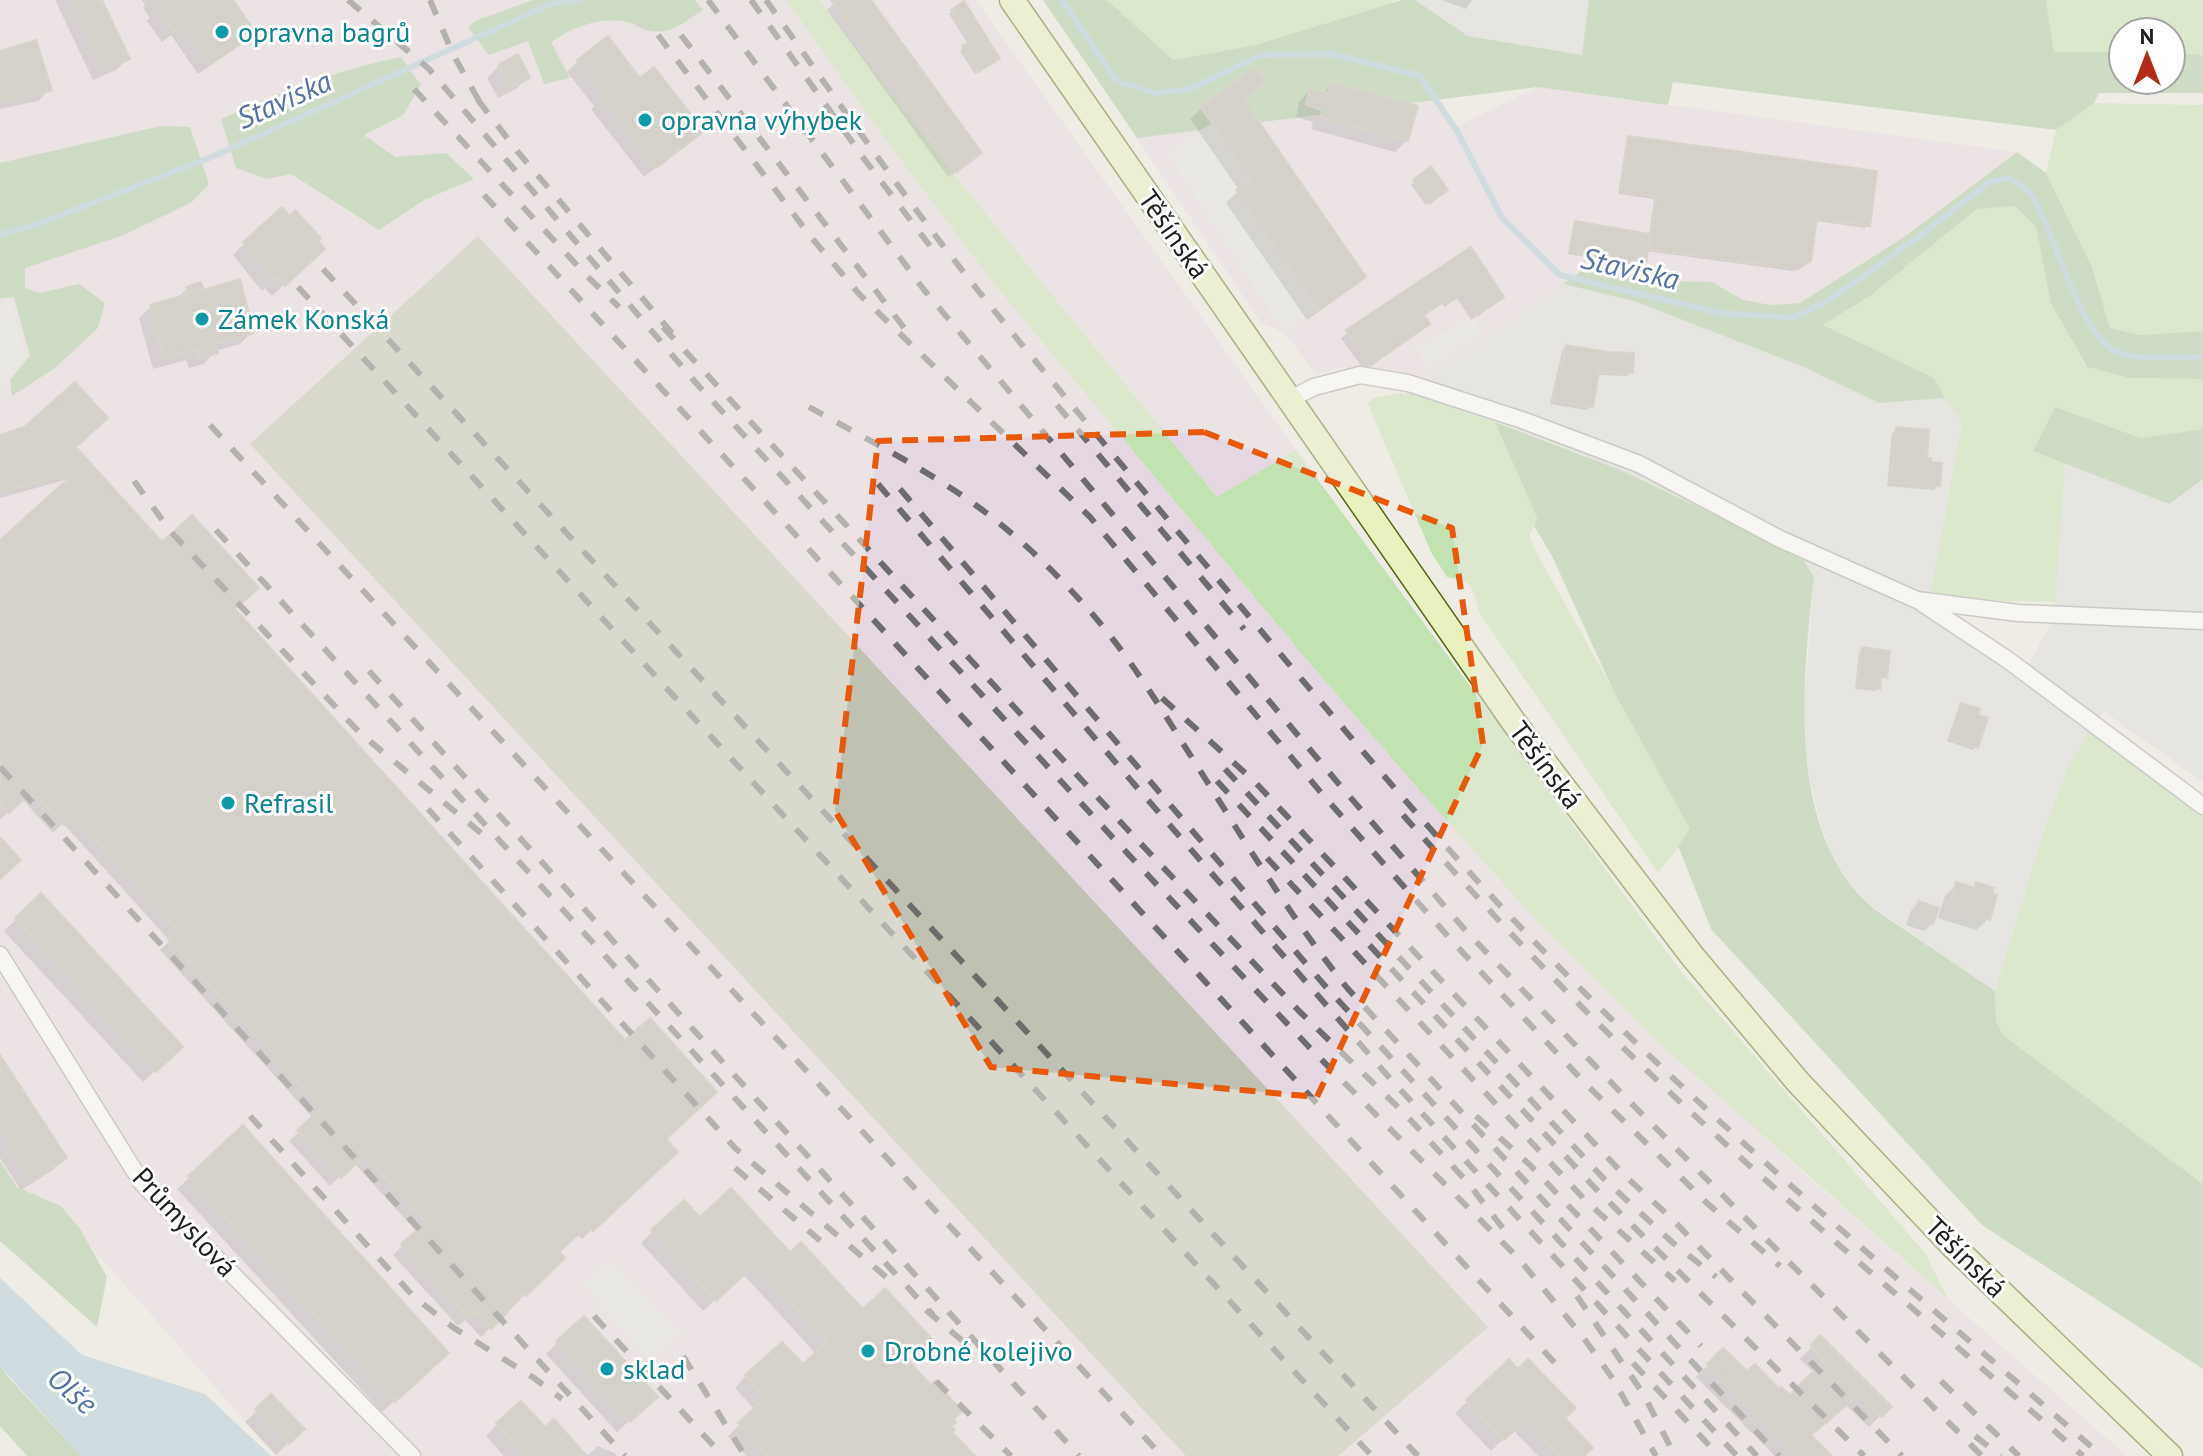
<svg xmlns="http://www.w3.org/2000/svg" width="2203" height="1456" viewBox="0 0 2203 1456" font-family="'PT Sans',sans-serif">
<rect width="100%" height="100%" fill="#eeece5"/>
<g fill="#dcdbdb">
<path d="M 1415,0 L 1589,0 L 1583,55 L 1468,36 Z"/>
<path d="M 1563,284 L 1634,301 L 1804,367 L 1879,402 L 1945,398 L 1962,422 L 1931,592 L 1936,607 L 2026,669 L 2053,619 L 2065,463 L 2169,504 L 2203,479 L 2203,782 L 2103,711 L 2068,767 L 2043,834 L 1995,991 L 1864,901 L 1835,864 L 1819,819 L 1809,775 L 1803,721 L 1814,577 L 1803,560 L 1728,521 L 1618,469 L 1478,414 L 1418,395 L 1426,378 Z"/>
</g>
<g fill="#e6d8e2">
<path d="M 0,0 L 786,0 L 888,143 L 995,285 L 1307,660 L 1421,792 L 1538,922 L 1789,1160 L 2127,1456 L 276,1456 L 91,1247 L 81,1230 L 61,1206 L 17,1187 L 0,1161 Z"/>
<path d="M 819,0 L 976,0 L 1296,450 L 1217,497 L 960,182 Z"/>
<path d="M 1260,58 L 1414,80 L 1457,126 L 1538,87 L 2017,152 L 1904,237 L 1800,303 L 1771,305 L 1743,300 L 1712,282 L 1635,280 L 1589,266 L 1426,378 L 1399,376 L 1367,369 L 1339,368 L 1316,375 L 1285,333 L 1261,323 L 1137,138 Z"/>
</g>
<path fill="#bfc1b2" d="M 478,236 L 1488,1327 L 1338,1456 L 1186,1456 L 250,444 Z"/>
<g fill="#c3e2b1">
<path d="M 786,0 L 819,0 L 960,182 L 1217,497 L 1296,450 L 1679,969 L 1925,1253 L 1948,1299 L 1659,1043 L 1538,922 L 1421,792 L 1307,660 L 995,285 L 888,143 Z"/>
<path d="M 1107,0 L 1391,0 L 1393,3 L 1255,45 L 1172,60 Z"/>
<path d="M 2046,0 L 2203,0 L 2203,55 L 2171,52 L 2171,32 L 2123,32 L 2123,52 L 2054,52 Z"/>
<path d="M 2094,103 L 2203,105 L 2203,331 L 2140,335 L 2110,328 L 2092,267 L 2046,173 L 2056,130 Z"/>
<path d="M 2015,206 L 2036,227 L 2051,304 L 2086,367 L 2129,378 L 2203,379 L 2203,429 L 2141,438 L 2055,407 L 2033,451 L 2065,463 L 2055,602 L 2003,601 L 1931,592 L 1962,422 L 1945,398 L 1933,378 L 1823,325 L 1870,296 L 1977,209 Z"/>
<path d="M 1401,393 L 1418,395 L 1495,422 L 1537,518 L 1530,535 L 1534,548 L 1691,830 L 1658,873 L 1480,614 C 1472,589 1475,581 1447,577 L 1431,552 L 1368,404 L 1373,398 Z"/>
<path d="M 2090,730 L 2203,815 L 2203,1184 L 2003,1035 L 1996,1021 L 1995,991 L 2043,834 L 2068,767 Z"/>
</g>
<g fill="#a6c89f">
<path d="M 533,0 L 695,0 L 703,10 C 691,17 677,30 664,31 C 642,34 640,24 623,21 C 598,17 571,28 551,42 L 570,78 L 544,84 L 528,41 L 489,55 L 468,27 L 477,20 Z"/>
<path d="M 1043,0 L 1107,0 L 1173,60 L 1255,45 L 1402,0 L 1415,0 L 1468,36 L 1582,55 L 1589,0 L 2046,0 L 2054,52 L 2123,52 L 2123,80 L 2171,80 L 2171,52 L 2203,55 L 2203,93 L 2099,93 L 2094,103 L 2056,130 L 1673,82 L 1668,105 L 1538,87 L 1137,138 Z"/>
<path d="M 401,57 L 421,85 L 403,115 L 364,135 L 395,157 L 446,153 L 474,179 L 424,200 L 379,230 L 291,174 L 267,179 L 236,168 L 221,119 C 277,93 340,69 401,57 Z"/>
<path d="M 161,126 L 190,127 L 209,184 L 192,202 L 124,235 L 25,268 L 25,288 L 40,293 L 79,284 L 105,303 L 98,328 L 55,368 L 12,396 L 10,380 L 30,356 L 14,297 L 0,299 L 0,163 Z"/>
<path d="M 2017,152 L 2046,173 L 2092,267 L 2110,328 L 2140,335 L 2203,331 L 2203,379 L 2129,378 L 2087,367 L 2051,304 L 2036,227 L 2015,206 L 1977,209 L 1870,296 L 1823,325 L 1934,378 L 1945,398 L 1879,403 L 1804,367 L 1634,301 L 1563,284 L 1589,266 L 1635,280 L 1712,282 L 1743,300 L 1771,305 L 1800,303 L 1904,237 Z"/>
<path d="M 2055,407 L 2141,438 L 2203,429 L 2203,479 L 2169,504 L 2033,451 Z"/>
<path d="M 1495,422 L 1618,469 L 1728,521 L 1803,560 L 1814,577 C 1803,675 1786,822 1864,900 C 1876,912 1894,922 1908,932 C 1937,952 1966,971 1995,991 L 1996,1021 L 2003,1035 L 2203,1184 L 2203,1369 L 1982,1225 L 1711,929 L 1678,846 L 1690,829 L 1614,692 L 1552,556 L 1534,526 L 1537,518 Z"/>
<path d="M 0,1161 L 17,1187 L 61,1206 L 81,1230 L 107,1277 L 97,1327 L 0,1241 Z"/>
<path d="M 0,1366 L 10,1379 L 81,1456 L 27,1456 L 0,1426 Z"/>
</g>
<g fill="#e2e2e2">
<path d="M 1212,123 L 1251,179 L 1236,190 L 1319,310 L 1285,333 L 1167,154 Z"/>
<path d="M 11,301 L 26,358 L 0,388 L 0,303 Z"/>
<path d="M 1471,315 L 1483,333 L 1428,368 L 1416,350 Z"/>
<path d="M 612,1259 L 680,1335 L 650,1361 L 583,1285 Z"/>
</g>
<path fill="#abc7d7" d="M 0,1278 L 82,1355 L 205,1394 L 271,1456 L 81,1456 L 0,1366 Z"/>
<g fill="#0003">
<path d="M 55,0 L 100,0 L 128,58 L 116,70 L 93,80 Z"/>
<path d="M 142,0 L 231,0 L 253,32 L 242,44 L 198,74 L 171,35 L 162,42 L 147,21 L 150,18 L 143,8 L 145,5 Z"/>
<path d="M 838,0 L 869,0 L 980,153 L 973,160 L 948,177 L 827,10 Z"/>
<path d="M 1442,0 L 1472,0 L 1466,9 Z"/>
<path d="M 952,11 L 995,61 L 975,74 L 960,51 L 968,44 L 949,14 Z"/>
<path d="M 0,53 L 50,89 L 38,101 L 0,109 Z"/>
<path d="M 578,61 L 640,81 L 701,131 L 644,177 L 591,109 L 594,106 L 567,72 Z"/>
<path d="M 499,66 L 528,77 L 516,89 L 498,98 L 487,78 Z"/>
<path d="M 1263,83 L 1242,101 L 1363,277 L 1352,288 L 1307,320 L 1226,203 L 1239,190 L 1190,119 L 1202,108 Z"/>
<path d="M 1332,84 L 1407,140 L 1395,152 L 1311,129 L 1313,122 L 1296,117 L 1299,102 L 1310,90 L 1322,93 Z"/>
<path d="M 1629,139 L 1868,225 L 1865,228 L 1815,221 L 1806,264 L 1793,271 L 1646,251 L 1640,266 L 1568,254 L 1573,226 L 1576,223 L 1649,236 L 1654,199 L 1618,194 L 1626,142 Z"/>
<path d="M 1431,169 L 1443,192 L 1426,205 L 1411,185 Z"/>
<path d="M 316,241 L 323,248 L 272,296 L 265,288 L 262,291 L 233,255 L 244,244 Z"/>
<path d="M 1470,250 L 1501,297 L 1471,320 L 1457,298 L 1444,307 L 1442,303 L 1423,316 L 1421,330 L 1364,370 L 1341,338 Z"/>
<path d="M 187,289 L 252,332 L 240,344 L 215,351 L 204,364 L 189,368 L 186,360 L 153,369 L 139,318 L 151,307 L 176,299 Z"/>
<path d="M 1566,347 L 1631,372 L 1627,376 L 1597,375 L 1591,406 L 1587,410 L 1550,404 L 1562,351 Z"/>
<path d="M 1897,429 L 1925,460 L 1938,485 L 1934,490 L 1887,486 L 1892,434 Z"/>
<path d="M 0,436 L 73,447 L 162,545 L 233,610 L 663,1140 L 666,1162 L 582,1239 L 577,1234 L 557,1253 L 562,1258 L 481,1337 L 465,1320 L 458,1326 L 393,1255 L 417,1232 L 354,1163 L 330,1186 L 289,1141 L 313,1118 L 160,950 L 170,941 L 63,823 L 53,833 L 23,800 L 0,820 L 0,543 L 72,478 L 0,498 Z"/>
<path d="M 1862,649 L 1885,677 L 1879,680 L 1875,691 L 1855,689 L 1859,653 Z"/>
<path d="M 1961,705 L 1976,716 L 1976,746 L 1973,750 L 1947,741 Z"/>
<path d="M 1957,884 L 1972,889 L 1977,884 L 1988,919 L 1976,930 L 1938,918 L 1945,896 Z"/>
<path d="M 41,896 L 180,1046 L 143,1082 L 4,931 Z"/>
<path d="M 1918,903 L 1932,923 L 1924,931 L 1906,925 L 1911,911 Z"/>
<path d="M 0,1071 L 64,1158 L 53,1170 L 21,1190 L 0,1158 Z"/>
<path d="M 243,1128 L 435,1365 L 382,1412 L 177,1189 Z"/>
<path d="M 700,1219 L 790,1255 L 906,1361 L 950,1432 L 972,1456 L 746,1456 L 728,1436 L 755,1410 L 735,1388 L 746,1376 L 802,1367 L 816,1354 L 743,1274 L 703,1311 L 641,1243 L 653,1231 Z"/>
<path d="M 1820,1338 L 1889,1407 L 1869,1427 L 1846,1405 L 1825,1425 L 1822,1422 L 1809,1435 L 1829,1456 L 1775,1456 L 1696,1377 L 1723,1351 L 1747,1374 L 1790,1397 L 1814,1373 L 1800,1359 Z"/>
<path d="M 558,1342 L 643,1408 L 617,1432 L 546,1354 Z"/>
<path d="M 1509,1362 L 1563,1419 L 1582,1456 L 1538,1456 L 1513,1430 L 1491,1451 L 1455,1413 Z"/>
<path d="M 271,1397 L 302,1429 L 276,1455 L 245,1422 Z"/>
<path d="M 498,1424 L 545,1430 L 584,1456 L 504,1456 L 486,1436 Z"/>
<path d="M 598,1446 L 614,1453 L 617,1456 L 587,1456 Z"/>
</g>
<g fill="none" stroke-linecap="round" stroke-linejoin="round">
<g stroke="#abc7d7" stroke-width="6">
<path d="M 1062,0 L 1116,81 L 1155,93 L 1190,89 L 1261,55 L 1332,54 L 1420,76 L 1457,131 L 1502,218 L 1560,275 L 1720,313 L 1793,318 L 1826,302 L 1913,241 L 1990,182 L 2009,178 C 2017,183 2028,189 2033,197 C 2056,234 2078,334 2117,352 C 2138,361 2180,356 2203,357"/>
<path d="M 0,234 L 33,226 L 214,156 L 551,4 L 581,0"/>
</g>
</g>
<g fill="#b3aea8" stroke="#beb5a9" stroke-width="2">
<path d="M 72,0 L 102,0 L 130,59 L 105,70 Z"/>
<path d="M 169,0 L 233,0 L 256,33 L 211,64 L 184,25 L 174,32 L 158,8 Z"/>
<path d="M 831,0 L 871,0 L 982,153 L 956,172 Z"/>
<path d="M 964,1 L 1000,59 L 978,72 L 962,46 L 971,41 L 951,10 Z"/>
<path d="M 608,36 L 640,78 L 654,67 L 704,131 L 656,168 L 601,97 L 604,95 L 577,60 Z"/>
<path d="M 36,40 L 52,90 L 36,95 L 35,92 L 0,102 L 0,51 Z"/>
<path d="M 518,54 L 530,78 L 510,88 L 498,65 Z"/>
<path d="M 1255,68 L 1266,83 L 1243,99 L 1366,277 L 1319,310 L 1236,190 L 1251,179 L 1200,106 Z"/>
<path d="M 1331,82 L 1418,106 L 1408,141 L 1321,117 L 1323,110 L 1306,105 L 1310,88 L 1328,93 Z"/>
<path d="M 1628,136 L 1877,171 L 1870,226 L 1817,218 L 1811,261 L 1798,269 L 1649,249 L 1656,196 L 1620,192 Z"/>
<path d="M 1431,166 L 1448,190 L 1430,203 L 1413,180 Z"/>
<path d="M 282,207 L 290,216 L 295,210 L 321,238 L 318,241 L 325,249 L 285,286 L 278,278 L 275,281 L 243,242 Z"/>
<path d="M 1575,221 L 1650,234 L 1646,264 L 1570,251 Z"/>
<path d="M 1471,247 L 1504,297 L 1478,315 L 1464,293 L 1452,301 L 1449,298 L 1424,315 L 1430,324 L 1371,365 L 1346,330 Z"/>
<path d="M 240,279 L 254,333 L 215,344 L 218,353 L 200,358 L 198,349 L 164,358 L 150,305 L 188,294 L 186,287 L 201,282 L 204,290 Z"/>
<path d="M 1566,345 L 1607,352 L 1634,353 L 1633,373 L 1599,372 L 1593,407 L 1553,400 Z"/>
<path d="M 75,382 L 108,418 L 76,447 L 162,542 L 192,515 L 259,588 L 235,609 L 625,1040 L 650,1018 L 717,1092 L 666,1139 L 678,1152 L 593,1231 L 588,1226 L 559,1252 L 565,1258 L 526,1296 L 524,1294 L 492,1329 L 476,1312 L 469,1318 L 401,1244 L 426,1222 L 365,1155 L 341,1178 L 297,1130 L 322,1108 L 168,939 L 178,930 L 74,815 L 64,825 L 33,791 L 9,813 L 0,804 L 0,540 L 77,471 L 0,492 L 0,435 L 24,427 Z"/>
<path d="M 1896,427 L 1929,430 L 1927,458 L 1931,458 L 1931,462 L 1942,463 L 1940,486 L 1891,482 Z"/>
<path d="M 1862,647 L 1890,651 L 1887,678 L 1881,677 L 1880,689 L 1857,686 Z"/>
<path d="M 1961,703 L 1980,709 L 1978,715 L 1988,718 L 1978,748 L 1949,738 Z"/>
<path d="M 0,837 L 21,860 L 0,879 Z"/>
<path d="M 1956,882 L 1975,888 L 1976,882 L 1994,888 L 1992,894 L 1997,895 L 1990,920 L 1948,907 Z"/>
<path d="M 41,893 L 183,1047 L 156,1072 L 15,918 Z"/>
<path d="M 1918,901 L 1939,908 L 1933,924 L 1913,917 Z"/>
<path d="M 0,1055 L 67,1158 L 33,1180 L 0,1129 Z"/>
<path d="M 243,1125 L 449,1353 L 395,1402 L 188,1176 Z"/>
<path d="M 731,1188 L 790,1252 L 801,1242 L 863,1309 L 885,1288 L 932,1339 L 909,1361 L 930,1384 L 935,1381 L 962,1411 L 954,1419 L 956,1422 L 951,1426 L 955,1430 L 952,1432 L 975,1456 L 768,1456 L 738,1423 L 765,1398 L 745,1375 L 782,1342 L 803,1364 L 827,1342 L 756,1264 L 716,1301 L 651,1230 L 684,1200 L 700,1217 Z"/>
<path d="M 584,1316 L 658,1397 L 630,1422 L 556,1341 Z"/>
<path d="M 1820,1335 L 1892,1407 L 1882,1417 L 1859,1395 L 1811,1435 L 1832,1456 L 1797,1456 L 1707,1364 L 1723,1348 L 1747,1371 L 1755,1364 L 1779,1389 L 1781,1387 L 1790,1395 L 1824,1360 L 1810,1346 Z"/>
<path d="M 1509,1359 L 1518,1369 L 1528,1359 L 1576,1408 L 1565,1418 L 1593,1448 L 1584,1456 L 1560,1456 L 1526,1420 L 1504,1440 L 1466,1400 Z"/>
<path d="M 271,1394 L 305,1429 L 289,1444 L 255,1409 Z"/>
<path d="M 521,1401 L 545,1427 L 554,1419 L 587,1456 L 526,1456 L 496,1423 Z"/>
</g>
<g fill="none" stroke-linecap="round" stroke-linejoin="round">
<defs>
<g id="street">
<path d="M 1288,400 L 1314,387 L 1360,375 L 1408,383 L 1522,420 L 1639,464 L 1780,539 L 1917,600 L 2018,613 L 2203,621"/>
<path d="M 1922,603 L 2008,660 L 2203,806"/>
<path d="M 0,955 L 142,1183 L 412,1456"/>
</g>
<path id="secondary" d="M 1012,0 L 1515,724 L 1693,957 L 1798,1082 L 1953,1246 L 2170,1456"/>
</defs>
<use href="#street" stroke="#9f9f9f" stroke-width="19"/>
<use href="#secondary" stroke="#546911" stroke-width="27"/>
<use href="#street" stroke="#fff" stroke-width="16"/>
<use href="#secondary" stroke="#e9f2bf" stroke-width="24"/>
<g stroke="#6c6c6c" stroke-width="6" stroke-dasharray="16 16" stroke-linecap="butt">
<path d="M 348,0 L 429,69 L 696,383 L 1114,839 L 1310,1048 L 1519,1259 L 1583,1337 L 1613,1379 L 1656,1456"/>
<path d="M 430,0 L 453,54 L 484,110"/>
<path d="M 708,0 L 925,291 L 1338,783 L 1466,931 L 1628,1100 L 1982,1456"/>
<path d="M 751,0 L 865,160 L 930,246"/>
<path d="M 766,0 C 837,100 907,202 984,298 C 1063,396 1145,492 1226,589 C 1324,706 1422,824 1527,934 C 1706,1121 1908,1286 2102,1456"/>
<path d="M 658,35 L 811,237 L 860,295 L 1090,517 L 1323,795 L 1452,941 L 1584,1082 L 1708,1204 L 1780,1266"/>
<path d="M 681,35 L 905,329"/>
<path d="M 414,89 L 587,276 L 619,307"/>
<path d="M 478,100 L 517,151 L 672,333"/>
<path d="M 484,195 L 1564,1373"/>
<path d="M 323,269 L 1418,1456"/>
<path d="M 298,287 L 1372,1456"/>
<path d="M 663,327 L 1126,828 L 1299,1011 L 1406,1115 L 1468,1183 L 1505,1231"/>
<path d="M 1057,405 L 1244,629"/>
<path d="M 809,407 C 866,439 927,469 981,509 C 1016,535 1049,566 1079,599 C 1119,642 1151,692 1182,742 C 1235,825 1286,912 1348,989 L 1779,1456"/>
<path d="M 210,425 L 1162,1456"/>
<path d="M 134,481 L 171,532 L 361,734 L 481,833"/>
<path d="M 878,484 L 1134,784 L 1387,1075 L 1737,1456"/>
<path d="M 900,489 L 1326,987 L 1757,1456"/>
<path d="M 216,530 L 933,1315"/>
<path d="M 369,671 L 1079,1456"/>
<path d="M 1162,698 L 1253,780 L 1624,1175 L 1668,1215 L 1902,1456"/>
<path d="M 0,767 L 625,1456"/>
<path d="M 1225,769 L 1605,1180 L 1672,1242 L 1716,1277"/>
<path d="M 1217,781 L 1595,1188 L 1864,1456"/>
<path d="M 428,809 L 735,1148 L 886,1277"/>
<path d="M 1403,815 C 1478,899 1555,983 1637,1061 C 1780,1199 1934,1325 2083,1456"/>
<path d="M 1267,858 L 1586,1201 L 1675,1281"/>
<path d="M 250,1116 L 414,1297 L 454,1328 L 534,1378 L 562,1399"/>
<path d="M 1476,1116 L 1530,1165 L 1701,1346"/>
<path d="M 735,1168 L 823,1243"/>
<path d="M 1577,1296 L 1644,1395 L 1675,1456"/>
<path d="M 926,1310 L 972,1349"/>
<path d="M 594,1316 L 723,1456"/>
<path d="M 683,1356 L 745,1456"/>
<path d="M 1633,1363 L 1719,1456"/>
<path d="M 936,1381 L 1011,1456"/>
<path d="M 1941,1381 L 2019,1456"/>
<path d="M 1975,1436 L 2001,1456"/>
</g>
</g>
<path d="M0 0H2203V1456H0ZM 1204,432 L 1452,528 L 1483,744 L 1317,1097 L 991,1067 L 835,811 L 878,441 Z" fill="#eeece5" fill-opacity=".55" fill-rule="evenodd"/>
<path fill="none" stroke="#e8590c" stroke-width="6" stroke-dasharray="16 10" stroke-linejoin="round" d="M 1204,432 L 1452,528 L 1483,744 L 1317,1097 L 991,1067 L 835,811 L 878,441 Z"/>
<g fill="#0f9aa8" stroke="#fff" stroke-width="3">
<circle cx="222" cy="32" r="8"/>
<circle cx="645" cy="120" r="8"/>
<circle cx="202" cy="319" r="8"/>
<circle cx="228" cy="803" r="8"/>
<circle cx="868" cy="1351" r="8"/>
<circle cx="607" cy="1369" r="8"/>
</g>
<g text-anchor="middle" stroke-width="6" stroke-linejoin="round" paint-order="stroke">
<g font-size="28" fill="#0d838f" stroke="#fff" text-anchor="start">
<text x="238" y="42">opravna bagrů</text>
<text x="661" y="130">opravna výhybek</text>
<text x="218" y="329">Zámek Konská</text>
<text x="244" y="813">Refrasil</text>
<text x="884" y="1361">Drobné kolejivo</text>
<text x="623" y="1379">sklad</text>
</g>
<g font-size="28" fill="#1e1e1e" stroke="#fff">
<text transform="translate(1174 234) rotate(55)" y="10">Těšínská</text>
<text transform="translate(1546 765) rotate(53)" y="10">Těšínská</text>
<text transform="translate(185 1222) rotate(47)" y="10">Průmyslová</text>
<text transform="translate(1966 1257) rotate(45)" y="10">Těšínská</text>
</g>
<g font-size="30" font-style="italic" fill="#5572a3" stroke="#fff">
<text transform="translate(284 100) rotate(-24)" y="10">Staviska</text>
<text transform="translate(1630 269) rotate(13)" y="10">Staviska</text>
<text transform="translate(72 1391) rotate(41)" y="10">Olše</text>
</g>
</g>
<g transform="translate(2147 56)"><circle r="38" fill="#ffffff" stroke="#a5a5a5" stroke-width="2"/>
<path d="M0-6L14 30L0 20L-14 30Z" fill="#b52b17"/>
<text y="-12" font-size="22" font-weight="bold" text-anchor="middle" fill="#1e1e1e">N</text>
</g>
</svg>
